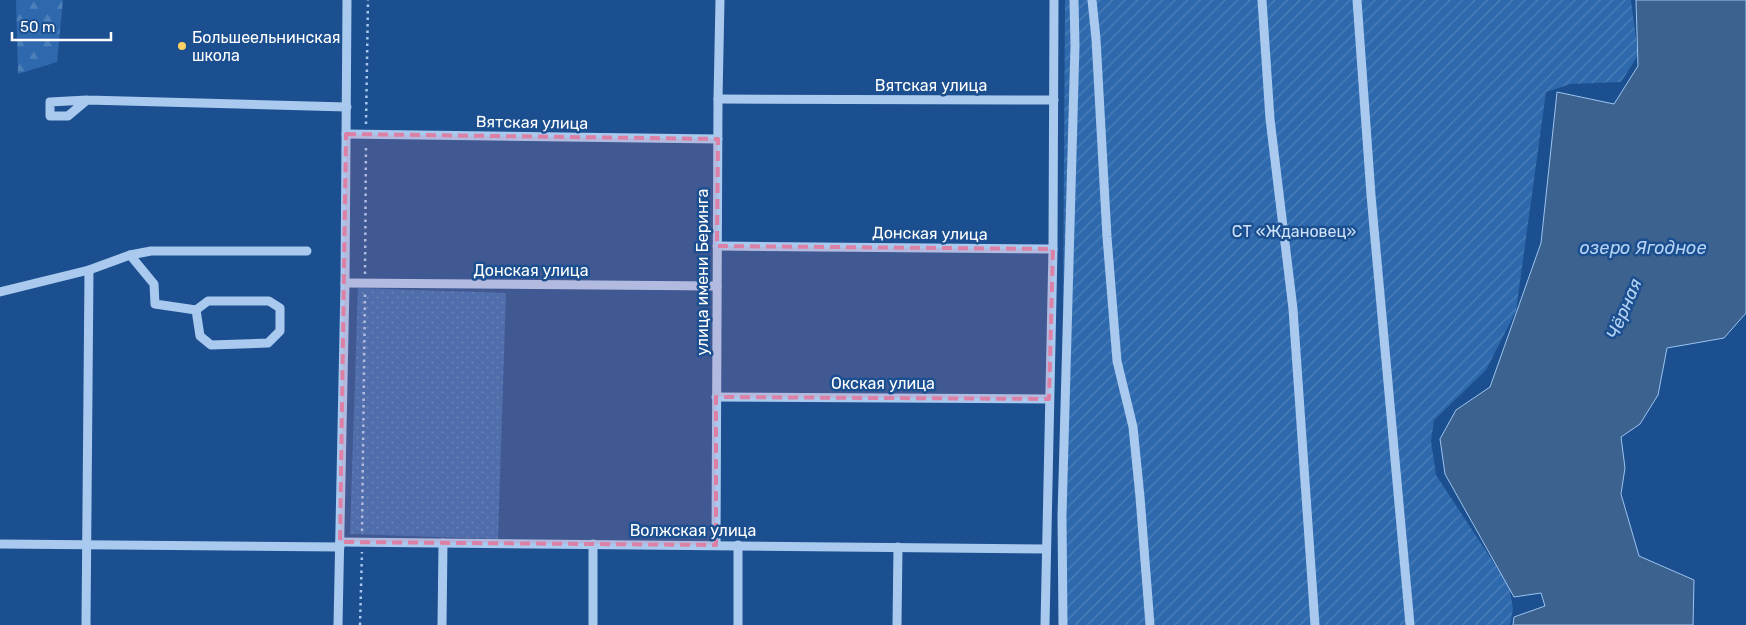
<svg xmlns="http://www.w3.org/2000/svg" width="1746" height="625" viewBox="0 0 1746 625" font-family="Rubik,sans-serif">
<defs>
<pattern id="grass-dots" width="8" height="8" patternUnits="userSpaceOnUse" patternTransform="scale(1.25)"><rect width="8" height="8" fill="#2e69ad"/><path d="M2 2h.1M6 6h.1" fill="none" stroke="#4d80b9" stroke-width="1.8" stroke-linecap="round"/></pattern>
<pattern id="forest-firs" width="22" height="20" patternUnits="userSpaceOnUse" patternTransform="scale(1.25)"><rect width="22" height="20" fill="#2e69ad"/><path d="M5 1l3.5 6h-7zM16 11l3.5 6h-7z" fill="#4d80b9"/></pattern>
<pattern id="garden-furrows" width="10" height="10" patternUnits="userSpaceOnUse" patternTransform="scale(1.25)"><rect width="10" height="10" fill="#2e69ad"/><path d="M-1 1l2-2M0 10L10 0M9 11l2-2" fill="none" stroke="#4d80b9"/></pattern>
</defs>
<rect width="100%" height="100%" fill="#1b4f8f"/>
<path fill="url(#grass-dots)" d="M 358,288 L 506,293 L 498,539 L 350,534 Z"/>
<path fill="url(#forest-firs)" d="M 16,0 L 63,0 L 57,62 L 18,74 Z"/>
<path fill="url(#garden-furrows)" d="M 1065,0 L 1631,0 L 1638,55 L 1621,82 L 1571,84 L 1546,92 L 1516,311 L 1486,370 L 1434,420 L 1431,441 L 1436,475 L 1509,586 L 1513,609 L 1510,625 L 1061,625 Z"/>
<path fill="#3c6290" stroke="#9cc4f0" d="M 1636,0 L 1746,0 L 1746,313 L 1724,338 L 1667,348 L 1658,395 L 1640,424 L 1621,437 L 1625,468 L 1621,494 L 1639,556 L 1694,580 L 1693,625 L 1513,625 L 1514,617 L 1545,606 L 1541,593 L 1514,597 L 1445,474 L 1440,439 L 1456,410 L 1490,387 L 1541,243 L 1557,92 L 1614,104 L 1638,66 Z"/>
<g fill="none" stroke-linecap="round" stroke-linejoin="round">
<g stroke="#a9c9ee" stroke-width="2.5" stroke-dasharray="2.5 4" stroke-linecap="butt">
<path d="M 366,124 L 368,0"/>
<path d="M 365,274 L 366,144"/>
<path d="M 362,531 L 365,294"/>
<path d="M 360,625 L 362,552"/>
</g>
<g stroke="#a9c9ee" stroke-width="9">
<path d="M 1092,0 L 1096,39 L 1107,237 L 1117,361 L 1133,427 L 1140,497 L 1150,625"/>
<path d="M 1262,0 L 1270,119 L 1293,309 L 1315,625"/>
<path d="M 1357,0 L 1371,195 L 1410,625"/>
<path d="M 718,99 L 1054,100"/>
<path d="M 87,100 L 68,116 L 50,116 L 50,102 L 87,100 L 347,107"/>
<path d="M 346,134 L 718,139"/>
<path d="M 717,246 L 1053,249"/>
<path d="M 130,255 L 154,284 L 155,304 L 196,310 L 208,301 L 269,301 L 280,308 L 280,331 L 268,343 L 211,345 L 200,336 L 196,310"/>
<path d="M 89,270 L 130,255 L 151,251 L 307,251"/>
<path d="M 345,283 L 717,286"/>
<path d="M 0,292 L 89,270 L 86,625"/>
<path d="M 716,397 L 1049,399"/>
<path d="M 340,542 L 1046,549"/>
<path d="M 0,544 L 340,547"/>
<path d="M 716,545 L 718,99 L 720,0"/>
<path d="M 338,625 L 345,283 L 347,0"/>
<path d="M 442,625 L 443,543"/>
<path d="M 593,625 L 593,544"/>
<path d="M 738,625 L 738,545"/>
<path d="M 897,625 L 898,547"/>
<path d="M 1045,625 L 1053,249 L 1054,0"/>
<path d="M 1063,625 L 1062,516 L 1075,45 L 1074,0"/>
</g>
</g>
<path fill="#dd80a5" fill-opacity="0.2" stroke="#dd80a5" stroke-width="4" stroke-dasharray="10 6" stroke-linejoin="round" d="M 346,134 L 718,139 L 717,246 L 1053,249 L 1049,399 L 716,397 L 716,545 L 340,542 Z"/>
<circle fill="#ffd166" stroke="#1b4f8f" stroke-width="2" cx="182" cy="46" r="5"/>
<g text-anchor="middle" stroke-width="5" stroke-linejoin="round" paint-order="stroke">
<g font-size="16" fill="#fff" stroke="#1b4f8f" text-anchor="start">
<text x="192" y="43">Большеельнинская<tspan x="192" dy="18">школа</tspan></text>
</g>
<g font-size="16" fill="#fff" stroke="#1b4f8f">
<text x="931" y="91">Вятская улица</text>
<text transform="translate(532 122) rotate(1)" y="6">Вятская улица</text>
<text transform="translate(930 233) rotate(1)" y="6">Донская улица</text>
<text x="531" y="276">Донская улица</text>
<text transform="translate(702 272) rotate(-90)" y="6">улица имени Беринга</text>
<text x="883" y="389">Окская улица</text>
<text x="693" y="536">Волжская улица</text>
</g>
<g font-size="16" fill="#cfe3fa" stroke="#1b4f8f">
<text x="1294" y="237">СТ «Ждановец»</text>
</g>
<g font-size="18" font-style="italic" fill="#b5d3f5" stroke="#1b4f8f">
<text x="1643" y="254">озеро Ягодное</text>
<text transform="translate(1624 309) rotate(-67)" y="6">Чёрная</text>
</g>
</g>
<path d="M12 32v8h99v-8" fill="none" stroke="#ffffff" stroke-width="2.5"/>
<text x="20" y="32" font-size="15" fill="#ffffff" stroke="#1b4f8f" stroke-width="4" paint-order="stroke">50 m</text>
</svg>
